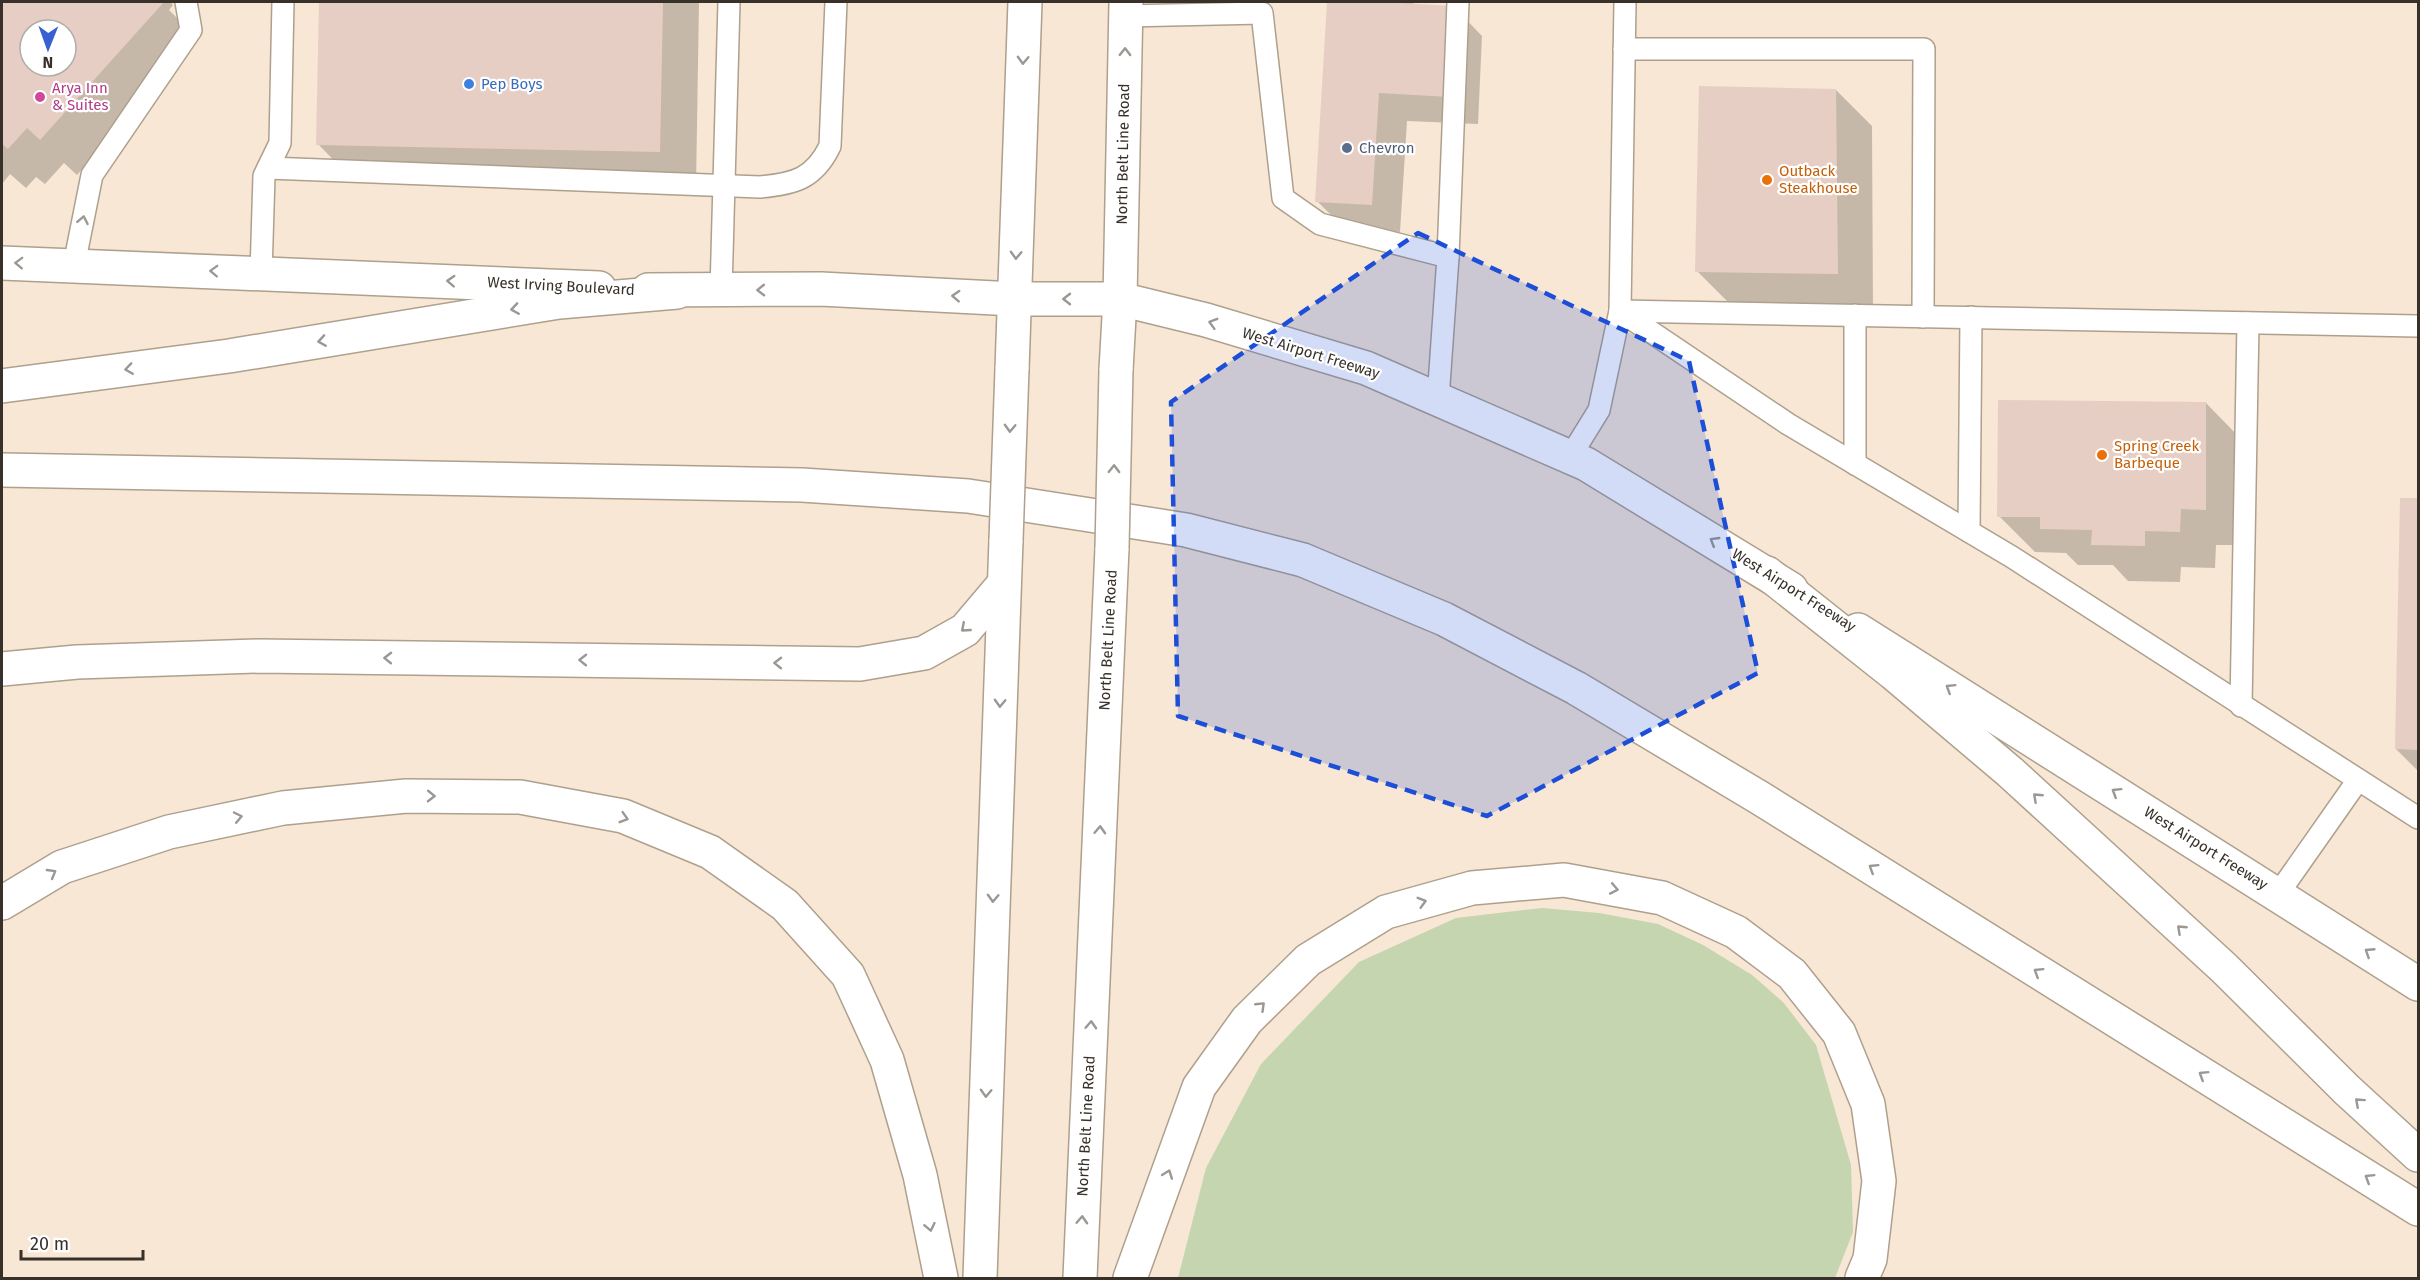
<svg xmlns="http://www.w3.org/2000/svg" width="2420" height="1280" viewBox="0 0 2420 1280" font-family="'Fira Sans',sans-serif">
<rect width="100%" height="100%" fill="#f7e7d4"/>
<path fill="#c4d5af" d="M 1542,908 L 1599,913 L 1658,924 L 1703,945 L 1752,975 L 1783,1002 L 1816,1045 L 1851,1165 L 1853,1232 L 1835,1278 L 1178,1278 L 1206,1168 L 1261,1064 L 1359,962 L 1456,918 Z"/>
<g fill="#0003" fill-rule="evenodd">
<path d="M 7,2 L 170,2 L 173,5 L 169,10 L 198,39 L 77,175 L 64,163 L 45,184 L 36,177 L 26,188 L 10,174 L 2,184 L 2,7 ZM 30,30 L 66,30 L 66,66 L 30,66 Z"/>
<path d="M 321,2 L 699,2 L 696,187 L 354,181 L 318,144 Z"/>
<path d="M 1329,2 L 1413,2 L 1413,5 L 1454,7 L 1482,36 L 1478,124 L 1407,121 L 1400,232 L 1345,229 L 1317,201 Z"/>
<path d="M 1836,90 L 1872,126 L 1873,310 L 1733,307 L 1697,271 Z"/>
<path d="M 2206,403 L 2242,440 L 2241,545 L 2216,545 L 2215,568 L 2181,567 L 2180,582 L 2128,581 L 2113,565 L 2078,565 L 2066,553 L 2035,552 L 1999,516 Z"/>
<path d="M 2401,500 L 2418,500 L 2418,771 L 2396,749 Z"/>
</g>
<g fill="#e7cec5" fill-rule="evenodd">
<path d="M 5,2 L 164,2 L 40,140 L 27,128 L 8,149 L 2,144 L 2,5 ZM 30,30 L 66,30 L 66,66 L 30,66 Z"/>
<path d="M 319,2 L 663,2 L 660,152 L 316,145 Z"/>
<path d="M 1327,2 L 1383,2 L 1454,6 L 1450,97 L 1379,93 L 1372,205 L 1315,202 Z"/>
<path d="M 1699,86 L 1836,89 L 1838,274 L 1695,272 Z"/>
<path d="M 1998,400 L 2206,402 L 2206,510 L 2181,509 L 2180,532 L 2145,531 L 2145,546 L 2091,545 L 2092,530 L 2040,529 L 2040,517 L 1997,517 Z"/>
<path d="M 2400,498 L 2418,498 L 2418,750 L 2395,749 Z"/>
</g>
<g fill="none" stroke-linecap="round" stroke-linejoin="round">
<defs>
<g id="lane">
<path d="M 1125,16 L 1262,13 L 1283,198 L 1320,224 L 1448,257 L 1438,399"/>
<path d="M 1624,49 L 1924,49 L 1923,317"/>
<path d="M 268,168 L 760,187 C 794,184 814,179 830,146 L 836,2"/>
<path d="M 1448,257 L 1458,2"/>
<path d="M 74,265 L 92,175 L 191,30 L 186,2"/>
<path d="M 261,273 L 264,176 L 280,143 L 283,2"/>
<path d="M 721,291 L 729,2"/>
<path d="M 1620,311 L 1788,424 L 2012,557 L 2418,818"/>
<path d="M 1620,311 L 2418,326"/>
<path d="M 1855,315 L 1855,464"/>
<path d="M 1570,457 L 1599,410 L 1620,311 L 1625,2"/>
<path d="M 1969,531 L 1971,317"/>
<path d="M 2241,706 L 2248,323"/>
<path d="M 2278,894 L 2358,780"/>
</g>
<g id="secondary">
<path d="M 2,263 L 599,288"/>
<path d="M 648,290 L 821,289 L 1014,299 L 1120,299 L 1206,320 L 1366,368 L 1586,464 L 1791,589"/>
<path d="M 1858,630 L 2418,984"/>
</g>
<g id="primary">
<path d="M 1012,369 L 1025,2"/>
<path d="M 1116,370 L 1120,299 L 1126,2"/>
<path d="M 2,386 L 229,356 L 559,302 L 677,292"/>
<path d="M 980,1278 L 1006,540"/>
<path d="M 1080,1278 L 1112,548"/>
</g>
<g id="highway">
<path d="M 2,470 L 802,485 L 968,496 L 1186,530 L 1303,560 L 1444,619 L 1576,688 L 1760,798 L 2418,1209"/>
<path d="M 1767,573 L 1893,673 L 2010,772 L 2224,968 L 2347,1090 L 2418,1155"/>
<path d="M 2,669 L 77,662 L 259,656 L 860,664 L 924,653 L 965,630 L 1004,584"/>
<path d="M 2,903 L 62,867 L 169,832 L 283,808 L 406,796 L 520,797 L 623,816 L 710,852 L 785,905 L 848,975 L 887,1060 L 920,1175 L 941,1278"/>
<path d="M 1130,1278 L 1199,1087 L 1247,1020 L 1308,960 L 1386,912 L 1472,888 L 1564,880 L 1662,898 L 1736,932 L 1792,974 L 1839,1033 L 1868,1104 L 1879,1181 L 1870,1259 L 1862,1278"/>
</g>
</defs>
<use href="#lane" stroke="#aea08d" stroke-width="24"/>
<use href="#secondary" stroke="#aea08d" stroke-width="36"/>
<use href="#primary" stroke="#aea08d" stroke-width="36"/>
<use href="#highway" stroke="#aea08d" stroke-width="36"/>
<use href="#lane" stroke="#fff" stroke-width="21"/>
<use href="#secondary" stroke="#fff" stroke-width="33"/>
<use href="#primary" stroke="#fff" stroke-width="33"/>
<use href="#highway" stroke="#fff" stroke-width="33"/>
<defs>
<g id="primary-bridge">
<path d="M 1006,540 L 1012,369"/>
<path d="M 1112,548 L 1116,370"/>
</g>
</defs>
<use href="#primary-bridge" stroke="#aea08d" stroke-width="36" stroke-linecap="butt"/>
<use href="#primary-bridge" stroke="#fff" stroke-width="33"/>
</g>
<defs><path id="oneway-chevron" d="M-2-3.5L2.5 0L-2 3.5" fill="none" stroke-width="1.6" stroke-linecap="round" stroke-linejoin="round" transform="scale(1.5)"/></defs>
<g stroke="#9b9894">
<use href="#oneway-chevron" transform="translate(1125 52) rotate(-89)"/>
<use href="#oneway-chevron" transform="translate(1023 60) rotate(92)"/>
<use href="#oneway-chevron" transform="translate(83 220) rotate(-79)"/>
<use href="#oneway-chevron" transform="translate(1016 255) rotate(92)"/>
<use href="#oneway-chevron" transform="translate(19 263) rotate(-178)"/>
<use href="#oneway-chevron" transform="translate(214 271) rotate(-178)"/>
<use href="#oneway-chevron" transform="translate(451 281) rotate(-177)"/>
<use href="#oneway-chevron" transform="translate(761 290) rotate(179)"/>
<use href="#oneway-chevron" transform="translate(956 296) rotate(-177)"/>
<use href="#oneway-chevron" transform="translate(1067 299) rotate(-180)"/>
<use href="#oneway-chevron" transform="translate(515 309) rotate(171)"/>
<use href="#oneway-chevron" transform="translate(1213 323) rotate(-164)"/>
<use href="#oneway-chevron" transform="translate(322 341) rotate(171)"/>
<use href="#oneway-chevron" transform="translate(129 369) rotate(172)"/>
<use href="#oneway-chevron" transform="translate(1010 428) rotate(92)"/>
<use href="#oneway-chevron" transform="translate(1114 469) rotate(-89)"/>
<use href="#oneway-chevron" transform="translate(1714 541) rotate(-149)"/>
<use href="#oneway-chevron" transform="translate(965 628) rotate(139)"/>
<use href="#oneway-chevron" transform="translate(388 658) rotate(-179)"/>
<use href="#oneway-chevron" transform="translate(583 660) rotate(-179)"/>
<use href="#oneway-chevron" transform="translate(778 663) rotate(-179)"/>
<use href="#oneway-chevron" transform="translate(1950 688) rotate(-148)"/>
<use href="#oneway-chevron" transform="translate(1000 703) rotate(92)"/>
<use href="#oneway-chevron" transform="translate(2116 792) rotate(-148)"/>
<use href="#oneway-chevron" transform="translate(431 796) rotate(1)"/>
<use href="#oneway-chevron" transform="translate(2037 797) rotate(-137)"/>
<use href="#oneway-chevron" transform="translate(238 817) rotate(-12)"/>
<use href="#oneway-chevron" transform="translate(624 818) rotate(17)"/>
<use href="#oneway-chevron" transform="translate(1100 830) rotate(-87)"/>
<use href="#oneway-chevron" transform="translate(1873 868) rotate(-148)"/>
<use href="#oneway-chevron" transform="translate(52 873) rotate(-30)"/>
<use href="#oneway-chevron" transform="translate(1614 889) rotate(11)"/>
<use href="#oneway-chevron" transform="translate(993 898) rotate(92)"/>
<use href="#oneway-chevron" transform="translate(1422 902) rotate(-16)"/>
<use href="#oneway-chevron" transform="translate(2181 929) rotate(-137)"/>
<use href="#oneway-chevron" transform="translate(2369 952) rotate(-147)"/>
<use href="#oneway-chevron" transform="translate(2038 972) rotate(-148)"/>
<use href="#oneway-chevron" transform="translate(1261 1006) rotate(-44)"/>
<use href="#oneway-chevron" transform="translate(1091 1025) rotate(-87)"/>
<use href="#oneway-chevron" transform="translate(2203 1075) rotate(-148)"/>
<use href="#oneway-chevron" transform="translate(986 1093) rotate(92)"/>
<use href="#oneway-chevron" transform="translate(2359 1102) rotate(-138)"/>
<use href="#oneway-chevron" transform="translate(1168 1174) rotate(-70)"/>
<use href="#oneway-chevron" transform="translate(2369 1178) rotate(-148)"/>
<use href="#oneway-chevron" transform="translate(1082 1220) rotate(-87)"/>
<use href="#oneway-chevron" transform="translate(930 1227) rotate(78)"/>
</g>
<path fill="#1d4ed8" fill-opacity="0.2" stroke="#1d4ed8" stroke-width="4.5" stroke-dasharray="12 8" stroke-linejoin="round" d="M 1418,233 L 1689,361 L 1758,673 L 1487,816 L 1178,716 L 1171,402 Z"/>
<circle fill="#3f7fe0" stroke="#fff" stroke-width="2" cx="469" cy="84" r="6"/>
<circle fill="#d1479c" stroke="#fff" stroke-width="2" cx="40" cy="97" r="6"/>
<circle fill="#5c6f8a" stroke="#fff" stroke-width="2" cx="1347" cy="148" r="6"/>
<g fill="#e8710a" stroke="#fff" stroke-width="2">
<circle cx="1767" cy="180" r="6"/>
<circle cx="2102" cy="455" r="6"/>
</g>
<g text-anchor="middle" stroke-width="4.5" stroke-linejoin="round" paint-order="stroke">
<g font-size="15" fill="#366cbe" stroke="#fff" text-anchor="start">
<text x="481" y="89">Pep Boys</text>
</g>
<g font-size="15" fill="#b23c85" stroke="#fff" text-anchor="start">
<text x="52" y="93">Arya Inn<tspan x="52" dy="17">&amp; Suites</tspan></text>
</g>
<g font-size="15" fill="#4e5e75" stroke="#fff" text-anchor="start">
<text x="1359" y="153">Chevron</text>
</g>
<g font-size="15" fill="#373129" stroke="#fff">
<text transform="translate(1123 154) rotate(-89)" y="5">North Belt Line Road</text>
<text transform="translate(561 286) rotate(3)" y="5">West Irving Boulevard</text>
<text transform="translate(1311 353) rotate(17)" y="5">West Airport Freeway</text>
<text transform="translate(1794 590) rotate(32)" y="5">West Airport Freeway</text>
<text transform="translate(1108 640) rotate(-87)" y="5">North Belt Line Road</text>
<text transform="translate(2206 848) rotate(32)" y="5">West Airport Freeway</text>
<text transform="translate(1086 1126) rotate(-87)" y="5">North Belt Line Road</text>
</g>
<g font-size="15" fill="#c56008" stroke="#fff" text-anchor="start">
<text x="1779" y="176">Outback<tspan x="1779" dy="17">Steakhouse</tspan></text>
<text x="2114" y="451">Spring Creek<tspan x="2114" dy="17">Barbeque</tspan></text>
</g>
</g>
<rect width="2420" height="1280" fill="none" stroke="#373129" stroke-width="6"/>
<g transform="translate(48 48) rotate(181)"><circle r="28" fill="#ffffff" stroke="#afada9" stroke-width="1.5"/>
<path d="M0-4.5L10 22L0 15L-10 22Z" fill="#3960d1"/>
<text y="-9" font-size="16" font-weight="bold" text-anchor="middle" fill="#373129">N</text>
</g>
<path d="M21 1250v9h122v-9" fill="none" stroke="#373129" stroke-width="3"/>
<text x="30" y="1250" font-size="18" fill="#373129" stroke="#ffffff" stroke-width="4.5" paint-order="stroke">20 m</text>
</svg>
